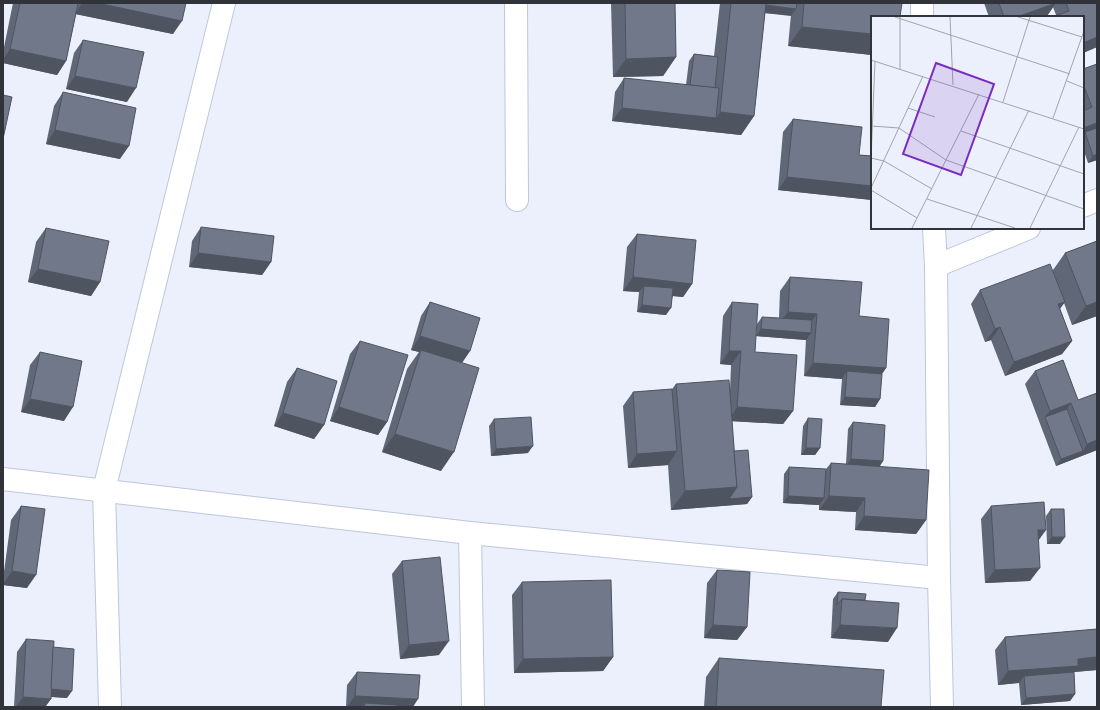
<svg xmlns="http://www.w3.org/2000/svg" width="1100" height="710" viewBox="0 0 1100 710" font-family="'Open Sans',sans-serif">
<rect width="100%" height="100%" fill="#ebf0fc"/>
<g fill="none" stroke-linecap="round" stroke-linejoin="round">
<defs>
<g id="minor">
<path d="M 516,3 L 517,200"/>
<path d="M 922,3 L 922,17"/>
<path d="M 1083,206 L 1097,200"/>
<path d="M 934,228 L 936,266 L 939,578 L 942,707"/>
<path d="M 936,266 L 1029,228"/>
<path d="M 3,479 L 470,533 L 939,578"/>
<path d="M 470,533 L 473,707"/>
<path d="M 110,707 L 104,490 L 224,3"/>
</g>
</defs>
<use href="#minor" stroke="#bec6d9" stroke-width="24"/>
<use href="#minor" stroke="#fff" stroke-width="22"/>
</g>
<g fill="#606776">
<path d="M 13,3 L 186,3 L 173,34 L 76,14 L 66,61 L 57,75 L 3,63 L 3,52 Z"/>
<path d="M 611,3 L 675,3 L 676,57 L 663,76 L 613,77 Z"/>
<path d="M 720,3 L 902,3 L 872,17 L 872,55 L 788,46 L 791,15 L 765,13 L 754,116 L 741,135 L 612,121 L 615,92 L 624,78 L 686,85 L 689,61 L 694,54 L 714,56 Z"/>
<path d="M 984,3 L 1097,3 L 1097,47 L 1083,53 L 1056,15 L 1053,7 L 1047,16 L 1045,17 L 989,17 Z"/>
<path d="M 83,40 L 127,102 L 66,89 L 74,53 Z"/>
<path d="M 1097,64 L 1097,160 L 1088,163 L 1083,148 L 1083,69 Z"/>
<path d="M 63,92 L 120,159 L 46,144 L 54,106 Z"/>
<path d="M 793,119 L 859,155 L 872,156 L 872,200 L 778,190 L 783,132 Z"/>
<path d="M 201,227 L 271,262 L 262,275 L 189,267 L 192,241 Z"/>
<path d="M 46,228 L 100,282 L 91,296 L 28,282 L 36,242 Z"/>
<path d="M 637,234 L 692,284 L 683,297 L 673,296 L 666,315 L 637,312 L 639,292 L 623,291 L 627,247 Z"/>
<path d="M 1097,241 L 1097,316 L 1072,325 L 1064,303 L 1060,309 L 1072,341 L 1062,354 L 1005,376 L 991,340 L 985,342 L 971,304 L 980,290 L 1053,270 L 1065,253 Z"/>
<path d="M 790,277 L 859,316 L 886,368 L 882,374 L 880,399 L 875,407 L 840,405 L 842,379 L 804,376 L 806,339 L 806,340 L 756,336 L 757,324 L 762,317 L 779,318 L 780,291 Z"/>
<path d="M 430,302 L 470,351 L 462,363 L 441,471 L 382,452 L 407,369 L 419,352 L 411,350 L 421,316 Z"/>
<path d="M 732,302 L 755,352 L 793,411 L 783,424 L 732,421 L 734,451 L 752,497 L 747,504 L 671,510 L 668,465 L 628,468 L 623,406 L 633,392 L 672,389 L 676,384 L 730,390 L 731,365 L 720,364 L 723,316 Z"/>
<path d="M 360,341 L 387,422 L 378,435 L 330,421 L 350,354 Z"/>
<path d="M 40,352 L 64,421 L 21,412 L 30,365 Z"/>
<path d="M 1063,360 L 1097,450 L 1056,466 L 1025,384 L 1035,371 Z"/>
<path d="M 297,368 L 324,425 L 314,439 L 274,426 L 287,382 Z"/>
<path d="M 808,418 L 820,448 L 815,455 L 801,455 L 803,426 Z"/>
<path d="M 494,419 L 528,453 L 491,456 L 489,426 Z"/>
<path d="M 853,422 L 883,461 L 880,466 L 926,520 L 916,534 L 855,530 L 856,512 L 819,510 L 819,505 L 783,503 L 784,474 L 789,467 L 826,469 L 831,463 L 846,464 L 848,429 Z"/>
<path d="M 21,506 L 27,588 L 3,585 L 3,579 L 11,520 Z"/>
<path d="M 991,506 L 1038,541 L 1030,581 L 985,583 L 981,519 Z"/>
<path d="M 1051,509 L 1060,544 L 1047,544 L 1046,516 Z"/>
<path d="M 402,561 L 439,655 L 400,659 L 392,574 Z"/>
<path d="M 717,570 L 747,627 L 737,640 L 704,638 L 707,583 Z"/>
<path d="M 522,582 L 613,657 L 603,671 L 514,673 L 512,595 Z"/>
<path d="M 838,592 L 865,600 L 888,642 L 831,638 L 833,599 Z"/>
<path d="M 1097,629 L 1097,670 L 1074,672 L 1075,694 L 1070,701 L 1021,705 L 1019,683 L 998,685 L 995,650 L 1005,637 Z"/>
<path d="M 26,639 L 53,647 L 67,698 L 51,697 L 51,699 L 45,707 L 14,707 L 17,652 Z"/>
<path d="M 719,658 L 881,707 L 704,707 L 706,677 Z"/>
<path d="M 357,672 L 413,707 L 346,707 L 347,685 Z"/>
</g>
<g fill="#4e5460">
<path d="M 82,3 L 97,3 L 182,21 L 173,34 L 75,14 Z"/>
<path d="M 1056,3 L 1047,16 L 1045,17 L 1017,17 Z"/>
<path d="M 759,5 L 796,9 L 791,16 L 754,12 Z"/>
<path d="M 802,27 L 872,34 L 872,55 L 788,46 Z"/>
<path d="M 1097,37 L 1097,47 L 1083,53 L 1083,43 Z"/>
<path d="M 10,49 L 66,61 L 57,75 L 3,63 L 3,60 Z"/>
<path d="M 676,57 L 663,76 L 613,77 L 626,59 Z"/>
<path d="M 75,76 L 136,88 L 127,102 L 66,89 Z"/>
<path d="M 622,108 L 716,118 L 720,112 L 754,116 L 741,135 L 612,121 Z"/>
<path d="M 1097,123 L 1097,133 L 1085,132 L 1083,135 L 1083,128 Z"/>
<path d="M 55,130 L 129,146 L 120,159 L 46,144 Z"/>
<path d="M 1097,154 L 1097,160 L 1088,163 L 1093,156 Z"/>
<path d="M 787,177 L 872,186 L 872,200 L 778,190 Z"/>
<path d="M 198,253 L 271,262 L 262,275 L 189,267 Z"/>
<path d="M 38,269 L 100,282 L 91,296 L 28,282 Z"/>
<path d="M 633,277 L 692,284 L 683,297 L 643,293 L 644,286 L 639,292 L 623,291 Z"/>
<path d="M 1065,302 L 1055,315 L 1058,304 Z"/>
<path d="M 1097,302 L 1097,316 L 1072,325 L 1086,306 Z"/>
<path d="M 642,305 L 671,308 L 666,315 L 637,312 Z"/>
<path d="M 788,312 L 817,314 L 807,327 L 778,325 Z"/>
<path d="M 1000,327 L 991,340 L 985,342 L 995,329 Z"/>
<path d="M 761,329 L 811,333 L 806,340 L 756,336 Z"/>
<path d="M 420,336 L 470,351 L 460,365 L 421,350 L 419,352 L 411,350 Z"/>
<path d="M 1072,341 L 1062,354 L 1005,376 L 1014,362 Z"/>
<path d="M 729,351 L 741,351 L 731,365 L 720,364 Z"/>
<path d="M 813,363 L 886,368 L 877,381 L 847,371 L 842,379 L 804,376 Z"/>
<path d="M 845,397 L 880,399 L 875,407 L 840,405 Z"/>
<path d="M 30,399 L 73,407 L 64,421 L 21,412 Z"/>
<path d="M 1071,403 L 1062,416 L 1045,417 L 1050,411 Z"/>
<path d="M 339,407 L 387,422 L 378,435 L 330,421 Z"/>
<path d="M 737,407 L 793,411 L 783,424 L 728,421 Z"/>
<path d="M 283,413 L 324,425 L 314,439 L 274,426 Z"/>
<path d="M 395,434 L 454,452 L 441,471 L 382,452 Z"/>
<path d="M 1097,440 L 1097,450 L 1056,466 L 1061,459 L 1083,451 L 1087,444 Z"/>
<path d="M 533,446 L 528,453 L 491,456 L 496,449 Z"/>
<path d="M 806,448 L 820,448 L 815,455 L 801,455 Z"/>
<path d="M 677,451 L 668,465 L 628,468 L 637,454 Z"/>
<path d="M 851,459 L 883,461 L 878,468 L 846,466 Z"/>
<path d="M 737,487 L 752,497 L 747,504 L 671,510 L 685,491 Z"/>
<path d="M 788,496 L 824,498 L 819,505 L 783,503 Z"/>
<path d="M 829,496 L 865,498 L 856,512 L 819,510 Z"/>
<path d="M 864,516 L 926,520 L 916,534 L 855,530 Z"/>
<path d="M 1038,530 L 1046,530 L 1036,544 Z"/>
<path d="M 1052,537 L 1065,537 L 1060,544 L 1047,544 Z"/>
<path d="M 1040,568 L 1030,581 L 985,583 L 995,570 Z"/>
<path d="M 12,571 L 36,575 L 27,588 L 3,585 L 3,584 Z"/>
<path d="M 713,625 L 747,627 L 737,640 L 704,638 Z"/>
<path d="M 840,625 L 897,628 L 888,642 L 831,638 Z"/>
<path d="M 449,641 L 439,655 L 400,659 L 409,645 Z"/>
<path d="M 613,657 L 603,671 L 514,673 L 523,659 Z"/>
<path d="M 1097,657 L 1097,670 L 1074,672 L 1069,679 L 1024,676 L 1019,683 L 998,685 L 1008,671 L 1078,659 Z"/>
<path d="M 47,689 L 72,691 L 67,698 L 42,696 Z"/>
<path d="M 1075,694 L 1070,701 L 1021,705 L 1026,698 Z"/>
<path d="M 355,696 L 418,699 L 413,707 L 364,707 L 365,703 L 362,707 L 347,707 Z"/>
<path d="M 23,697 L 51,699 L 45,707 L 16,707 Z"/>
</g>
<g fill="#707889" stroke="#4e5460">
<path d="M 20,3 L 78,3 L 66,61 L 10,49 Z"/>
<path d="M 97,3 L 186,3 L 182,21 Z"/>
<path d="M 625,3 L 675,3 L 676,57 L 626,59 Z"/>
<path d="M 731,3 L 766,3 L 754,116 L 720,112 Z"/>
<path d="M 766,3 L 797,3 L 796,9 L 766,5 Z"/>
<path d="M 804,3 L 902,3 L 900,17 L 872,17 L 872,34 L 802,27 Z"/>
<path d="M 999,3 L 1056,3 L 1017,17 L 1004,17 Z"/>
<path d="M 1066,3 L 1096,3 L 1097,7 L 1097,37 L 1083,43 L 1083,17 L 1052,17 L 1069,11 Z"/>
<path d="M 83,40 L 144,52 L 136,88 L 75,76 Z"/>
<path d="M 694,54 L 718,57 L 715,88 L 690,85 Z"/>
<path d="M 1097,64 L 1097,123 L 1083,128 L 1083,111 L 1092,107 L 1083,84 L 1083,69 Z"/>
<path d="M 624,78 L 719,88 L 716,118 L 622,108 Z"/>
<path d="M 63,92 L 136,108 L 129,146 L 55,130 Z"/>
<path d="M 3,95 L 12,97 L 3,139 Z"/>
<path d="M 793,119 L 862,127 L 859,155 L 872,156 L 872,186 L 787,177 Z"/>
<path d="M 1097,128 L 1097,154 L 1093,156 L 1085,132 Z"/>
<path d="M 201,227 L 274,236 L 271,262 L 198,253 Z"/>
<path d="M 46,228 L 109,241 L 100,282 L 38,269 Z"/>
<path d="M 637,234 L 696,240 L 692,284 L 633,277 Z"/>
<path d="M 1097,241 L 1097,302 L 1086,306 L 1065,253 Z"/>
<path d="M 1050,264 L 1065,302 L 1058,304 L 1072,341 L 1014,362 L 1000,327 L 995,329 L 980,290 Z"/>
<path d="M 790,277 L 862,282 L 859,316 L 889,319 L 886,368 L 813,363 L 817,314 L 788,312 Z"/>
<path d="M 644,286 L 673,288 L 671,308 L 642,305 Z"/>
<path d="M 430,302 L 480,318 L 470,351 L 420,336 Z"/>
<path d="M 732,302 L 758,304 L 755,352 L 797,355 L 793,411 L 737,407 L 741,351 L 729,351 Z"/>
<path d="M 762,317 L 812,320 L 811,333 L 761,329 Z"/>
<path d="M 360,341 L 408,355 L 387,422 L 339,407 Z"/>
<path d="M 421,350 L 479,368 L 454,452 L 395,434 Z"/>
<path d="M 40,352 L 82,361 L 73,407 L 30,399 Z"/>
<path d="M 1063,360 L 1078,400 L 1097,393 L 1097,440 L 1087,444 L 1071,403 L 1050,411 L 1035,371 Z"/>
<path d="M 297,368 L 337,381 L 324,425 L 283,413 Z"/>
<path d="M 847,371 L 882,374 L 880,399 L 845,397 Z"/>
<path d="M 729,380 L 737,487 L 685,491 L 676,384 Z"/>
<path d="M 672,389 L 677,451 L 637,454 L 633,392 Z"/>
<path d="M 1067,409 L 1083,451 L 1061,459 L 1045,417 Z"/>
<path d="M 531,417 L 533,446 L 496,449 L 494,419 Z"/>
<path d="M 808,418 L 822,419 L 820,448 L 806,448 Z"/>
<path d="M 853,422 L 885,425 L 883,461 L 851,459 Z"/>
<path d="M 748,450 L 752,497 L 729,499 L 737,487 L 734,451 Z"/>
<path d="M 831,463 L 929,470 L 926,520 L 864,516 L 865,498 L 829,496 Z"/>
<path d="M 789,467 L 826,469 L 824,498 L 788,496 Z"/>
<path d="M 1044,502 L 1046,530 L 1038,530 L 1040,568 L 995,570 L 991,506 Z"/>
<path d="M 21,506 L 45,509 L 36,575 L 12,571 Z"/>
<path d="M 1051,509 L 1064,509 L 1065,537 L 1052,537 Z"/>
<path d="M 440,557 L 449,641 L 409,645 L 402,561 Z"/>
<path d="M 717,570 L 750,572 L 747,627 L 713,625 Z"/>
<path d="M 611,580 L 613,657 L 523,659 L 522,582 Z"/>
<path d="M 838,592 L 866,594 L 865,600 L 842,599 L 837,605 Z"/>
<path d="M 842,599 L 899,603 L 897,628 L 840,625 Z"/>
<path d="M 1097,629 L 1097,657 L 1078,659 L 1078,666 L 1008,671 L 1005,637 Z"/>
<path d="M 26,639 L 54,641 L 51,699 L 23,697 Z"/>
<path d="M 53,647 L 74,649 L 72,691 L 51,689 Z"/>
<path d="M 719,658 L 884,670 L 881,707 L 716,707 Z"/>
<path d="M 357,672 L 420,675 L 418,699 L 355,696 Z"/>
<path d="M 1074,672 L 1075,694 L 1026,698 L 1024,676 Z"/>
<path d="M 365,703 L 397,705 L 397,707 L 364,707 Z"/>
</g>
<g transform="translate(871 16)">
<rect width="213" height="213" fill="#ebf0fc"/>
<path fill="none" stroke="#a0a4ae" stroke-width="1" d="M 24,1 L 199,58M 29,1 L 29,53M 79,1 L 82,69M 147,1 L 211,21M 0,44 L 213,113M 196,65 L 213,72M 132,86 L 159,1M 37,92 L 64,101M 182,102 L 213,15M 0,110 L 28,112 L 75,144 L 213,193M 90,115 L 213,158M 0,142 L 13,145 L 61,173M 0,144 L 4,45M 0,172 L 52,60M 0,174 L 46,202M 56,183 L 144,212M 41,212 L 108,78M 100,212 L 158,94M 159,212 L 208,111"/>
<path fill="#7b2cbf" fill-opacity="0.15" stroke="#7b2cbf" stroke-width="2" d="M 65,47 L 123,68 L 90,159 L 32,138 Z"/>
<rect width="213" height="213" fill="none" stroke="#30333a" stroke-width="2"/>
</g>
<rect width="1100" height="710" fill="none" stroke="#30333a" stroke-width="8"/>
</svg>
